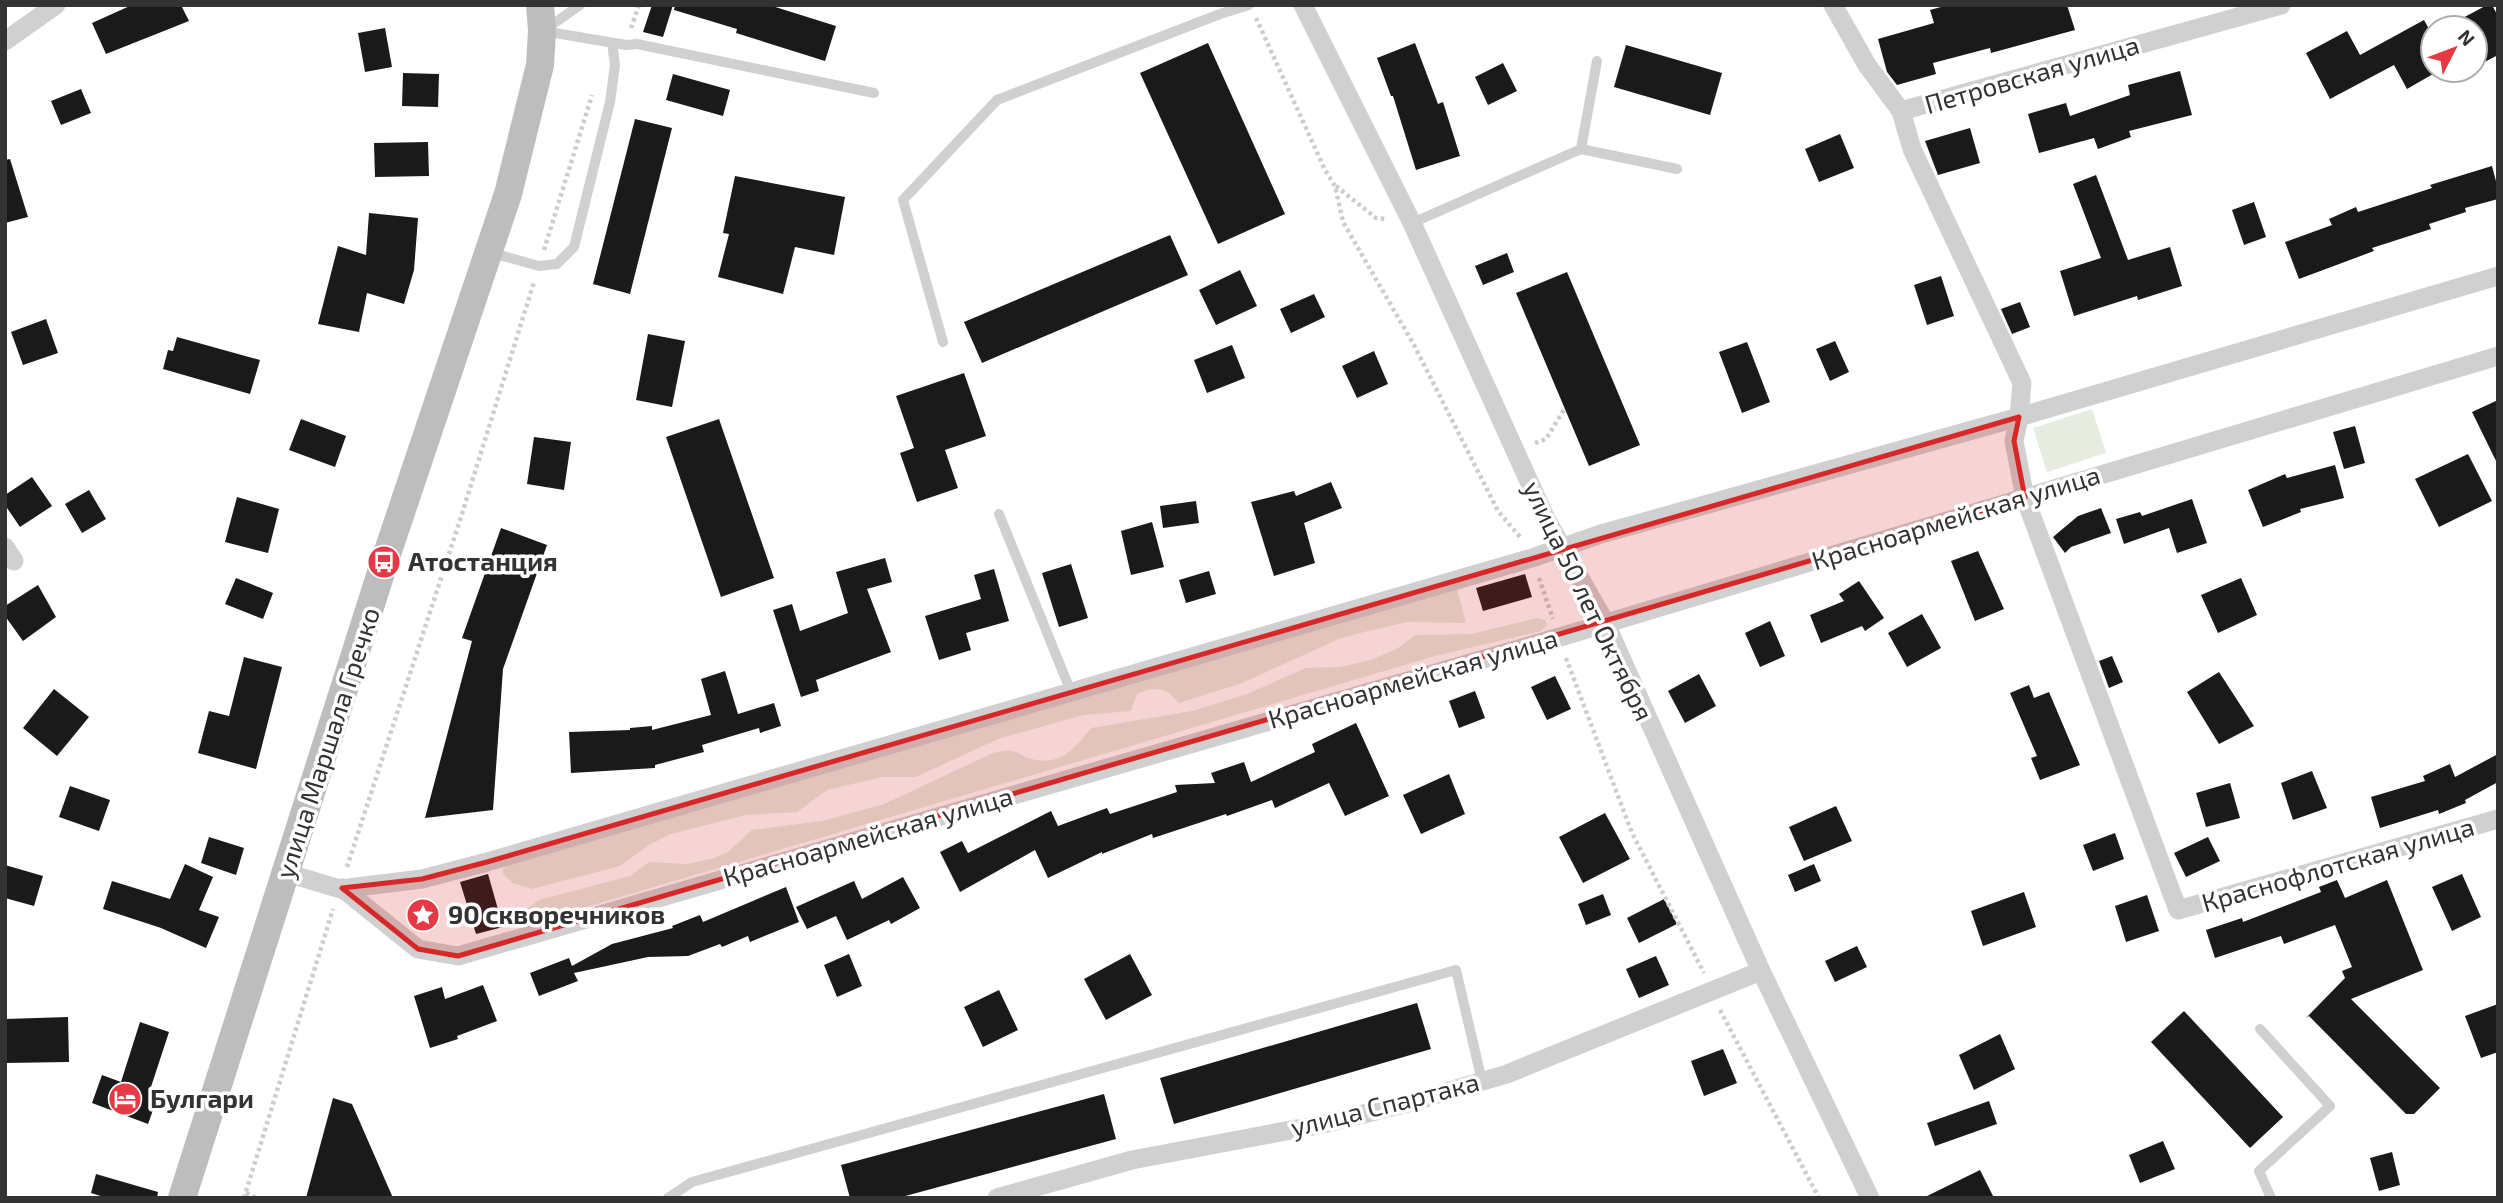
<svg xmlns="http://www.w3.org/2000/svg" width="2503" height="1203" viewBox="0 0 2503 1203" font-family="'Exo 2',sans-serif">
<rect width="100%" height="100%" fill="#fff"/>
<g fill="#e6ecdf">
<path d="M 2092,409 L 2106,453 L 2047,472 L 2033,428 Z"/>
<path d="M 1457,589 L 1466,623 L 1407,622 L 1364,632 L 1339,639 L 1242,683 L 1179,703 C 1166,687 1156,686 1137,694 L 1131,711 L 1083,715 L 998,739 L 916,777 L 882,777 L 827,790 L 797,812 L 746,815 L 671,834 L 649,845 L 620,866 L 532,889 L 513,883 L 503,874 L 503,869 L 509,864 Z"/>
<path d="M 1537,618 L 1545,620 L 1547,625 L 1541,631 L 1435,656 L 590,906 L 519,925 L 520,914 L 539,900 L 630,876 L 649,862 L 687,864 L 714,858 L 728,852 L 752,830 L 822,821 L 884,804 L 993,753 C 1021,747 1013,755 1036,760 C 1061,765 1077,746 1091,728 L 1192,711 L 1247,694 L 1306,668 L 1340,667 L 1371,660 L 1398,648 L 1415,635 L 1471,634 Z"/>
</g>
<g fill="#1a1a1a">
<path d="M 132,5 L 181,5 L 189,21 L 106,54 L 92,23 Z"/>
<path d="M 652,5 L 673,5 L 663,37 L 643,32 Z"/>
<path d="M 675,5 L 769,5 L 836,26 L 825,61 L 736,33 L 737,29 L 674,10 Z"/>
<path d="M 1948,5 L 2067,5 L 2075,30 L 1991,53 L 1990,48 L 1933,63 L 1936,74 L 1897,85 L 1887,72 L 1878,39 L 1934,23 L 1930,10 Z"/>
<path d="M 2487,5 L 2492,5 L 2498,16 L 2498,55 L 2475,67 L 2475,28 L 2444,28 Z"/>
<path d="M 2424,20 L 2433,36 L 2433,74 L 2407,89 L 2394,65 L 2330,99 L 2306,53 L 2347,31 L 2360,55 Z"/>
<path d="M 385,28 L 392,67 L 365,72 L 358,33 Z"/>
<path d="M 1208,43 L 1285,214 L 1218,244 L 1140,73 Z"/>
<path d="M 1415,43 L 1438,104 L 1443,102 L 1460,156 L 1416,170 L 1393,96 L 1391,96 L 1377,58 Z"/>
<path d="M 1626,45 L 1722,73 L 1710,115 L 1614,87 Z"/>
<path d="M 1503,63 L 1517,91 L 1488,105 L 1475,77 Z"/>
<path d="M 2180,71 L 2192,115 L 2129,131 L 2131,137 L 2098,149 L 2094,138 L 2039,153 L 2028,114 L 2066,103 L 2070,116 L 2130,95 L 2128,85 Z"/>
<path d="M 403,73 L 439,74 L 438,107 L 402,106 Z"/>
<path d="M 673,74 L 730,90 L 723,116 L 666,100 Z"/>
<path d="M 81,89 L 91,113 L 61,125 L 51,101 Z"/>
<path d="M 635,119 L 672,128 L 630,294 L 593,284 Z"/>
<path d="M 1970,128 L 1980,163 L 1938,175 L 1925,141 Z"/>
<path d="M 1840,134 L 1854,168 L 1819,182 L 1805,149 Z"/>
<path d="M 428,142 L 429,176 L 375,177 L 374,143 Z"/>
<path d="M 10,159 L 28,217 L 5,223 L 5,160 Z"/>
<path d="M 2492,166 L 2498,189 L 2498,199 L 2465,208 L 2466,212 L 2429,224 L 2431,229 L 2372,248 L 2374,251 L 2299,279 L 2285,242 L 2332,225 L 2329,219 L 2356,207 L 2358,212 L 2432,188 L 2430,185 Z"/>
<path d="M 2096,175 L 2128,260 L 2170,247 L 2182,286 L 2138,300 L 2137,296 L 2074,316 L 2060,271 L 2101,258 L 2073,184 Z"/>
<path d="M 735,176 L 845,197 L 834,255 L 795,247 L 783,294 L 718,277 L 729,234 L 723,233 Z"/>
<path d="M 2254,202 L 2266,237 L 2244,245 L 2232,210 Z"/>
<path d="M 369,213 L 418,218 L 414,270 L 404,304 L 367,293 L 359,332 L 318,324 L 338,246 L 366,255 Z"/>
<path d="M 1170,235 L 1188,275 L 982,363 L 964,322 Z"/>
<path d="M 1507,253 L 1514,272 L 1483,285 L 1475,266 Z"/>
<path d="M 1240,270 L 1257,306 L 1216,325 L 1199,290 Z"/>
<path d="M 1567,272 L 1640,445 L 1589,466 L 1516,293 Z"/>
<path d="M 1941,276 L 1954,316 L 1927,325 L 1914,285 Z"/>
<path d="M 1314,294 L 1325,317 L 1291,333 L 1280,309 Z"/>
<path d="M 2020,302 L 2030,327 L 2012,334 L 2001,309 Z"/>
<path d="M 46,319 L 58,353 L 23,365 L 11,332 Z"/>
<path d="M 648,334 L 685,341 L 672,407 L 636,400 Z"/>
<path d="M 177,337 L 260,360 L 250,394 L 163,369 L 168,350 L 173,351 Z"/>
<path d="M 1835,341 L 1849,372 L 1830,381 L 1816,349 Z"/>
<path d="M 1747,342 L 1770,402 L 1742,413 L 1719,352 Z"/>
<path d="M 1232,345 L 1245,378 L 1207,393 L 1194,360 Z"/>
<path d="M 1374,351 L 1388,384 L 1357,398 L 1342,366 Z"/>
<path d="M 964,373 L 986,436 L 945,450 L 958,488 L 917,502 L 900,453 L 914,448 L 896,396 Z"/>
<path d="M 2498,400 L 2498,465 L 2472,412 Z"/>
<path d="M 301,419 L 346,436 L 335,467 L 289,450 Z"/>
<path d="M 719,419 L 774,578 L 721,597 L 666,437 Z"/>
<path d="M 2355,426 L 2365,463 L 2344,469 L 2333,432 Z"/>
<path d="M 534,437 L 571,442 L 564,490 L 527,484 Z"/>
<path d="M 2468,454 L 2492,501 L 2439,527 L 2415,479 Z"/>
<path d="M 2335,465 L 2344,498 L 2300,509 L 2301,512 L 2263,527 L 2248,490 L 2285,474 L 2287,478 Z"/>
<path d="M 32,477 L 52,506 L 20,527 L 5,505 L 5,495 Z"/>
<path d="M 1331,482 L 1342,508 L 1304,523 L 1315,563 L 1274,576 L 1251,502 L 1294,491 L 1296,496 Z"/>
<path d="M 89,490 L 106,519 L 82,533 L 65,504 Z"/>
<path d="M 237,497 L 279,509 L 268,553 L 225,542 Z"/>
<path d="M 2192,499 L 2207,543 L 2177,553 L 2169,528 L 2124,544 L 2116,519 L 2140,512 L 2142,516 Z"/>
<path d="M 1196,501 L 1199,523 L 1163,528 L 1160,506 Z"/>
<path d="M 2101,508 L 2111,533 L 2071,547 L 2065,553 L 2053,537 L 2078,516 Z"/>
<path d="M 1152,522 L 1164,567 L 1131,575 L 1121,531 Z"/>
<path d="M 501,528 L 547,545 L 503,669 L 493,810 L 425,818 L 472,641 L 462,638 Z"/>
<path d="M 1978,551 L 2004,609 L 1975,621 L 1951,561 Z"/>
<path d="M 885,558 L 892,582 L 867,589 L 891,652 L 816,680 L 819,691 L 801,697 L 773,610 L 792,604 L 800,631 L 848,613 L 836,572 Z"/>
<path d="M 1071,564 L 1088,618 L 1059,627 L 1042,573 Z"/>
<path d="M 994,569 L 1009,621 L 966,633 L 971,650 L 939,660 L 925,616 L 981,599 L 974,575 Z"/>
<path d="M 1209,571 L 1216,594 L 1186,603 L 1179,580 Z"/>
<path d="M 1525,574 L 1532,597 L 1483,611 L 1476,588 Z"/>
<path d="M 236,578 L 273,593 L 263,619 L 225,604 Z"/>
<path d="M 2241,578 L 2257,615 L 2218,633 L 2201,595 Z"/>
<path d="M 1859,581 L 1884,618 L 1865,631 L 1862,626 L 1821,643 L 1810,615 L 1844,601 L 1839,594 Z"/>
<path d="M 38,585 L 56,617 L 23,641 L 5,616 L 5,606 Z"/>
<path d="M 1922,614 L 1941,648 L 1907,667 L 1888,633 Z"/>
<path d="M 1770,621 L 1785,656 L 1760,667 L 1745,633 Z"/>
<path d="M 2112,656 L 2123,682 L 2109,688 L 2099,661 Z"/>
<path d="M 244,657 L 282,667 L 256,769 L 198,753 L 209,711 L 229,716 Z"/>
<path d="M 725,671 L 738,714 L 774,703 L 781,726 L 760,733 L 759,728 L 702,745 L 704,752 L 655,765 L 655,768 L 571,773 L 569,732 L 630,730 L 630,728 L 652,726 L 652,730 L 711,715 L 701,679 Z"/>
<path d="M 2219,672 L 2254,726 L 2219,744 L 2187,692 Z"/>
<path d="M 1699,674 L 1716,706 L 1685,723 L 1668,691 Z"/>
<path d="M 1555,676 L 1571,709 L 1547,720 L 1531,687 Z"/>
<path d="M 2029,685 L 2034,698 L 2049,692 L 2080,765 L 2040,780 L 2031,758 L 2037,756 L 2010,693 Z"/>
<path d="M 54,689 L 89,717 L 57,756 L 23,728 Z"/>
<path d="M 1475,691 L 1485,718 L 1459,728 L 1449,701 Z"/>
<path d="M 1356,723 L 1389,796 L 1345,816 L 1329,783 L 1275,808 L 1272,800 L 1227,816 L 1226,814 L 1153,838 L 1152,834 L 1102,854 L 1102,852 L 1048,878 L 1035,850 L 960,892 L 940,852 L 962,841 L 968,853 L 1051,811 L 1058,826 L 1107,808 L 1110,814 L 1177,792 L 1175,785 L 1215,783 L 1211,773 L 1244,762 L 1251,782 L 1315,752 L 1312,744 Z"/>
<path d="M 2498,754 L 2498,782 L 2465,800 L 2466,803 L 2439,814 L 2438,810 L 2380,828 L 2371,797 L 2425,781 L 2423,776 L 2450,764 L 2455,777 Z"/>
<path d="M 2312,771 L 2327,808 L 2293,820 L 2281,783 Z"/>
<path d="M 1449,774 L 1465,814 L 1421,834 L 1403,795 Z"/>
<path d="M 2230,783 L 2240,818 L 2206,827 L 2196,793 Z"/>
<path d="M 70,786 L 110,800 L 99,831 L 59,817 Z"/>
<path d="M 1836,806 L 1852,841 L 1804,861 L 1789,827 Z"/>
<path d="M 1605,813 L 1630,859 L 1583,883 L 1559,837 Z"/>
<path d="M 2115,833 L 2124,859 L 2093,871 L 2083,845 Z"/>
<path d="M 209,837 L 244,848 L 236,875 L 201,863 Z"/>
<path d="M 2208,837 L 2220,861 L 2186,877 L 2174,853 Z"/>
<path d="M 185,864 L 213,877 L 199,910 L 219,917 L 206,948 L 161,928 L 103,909 L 112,881 L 170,899 Z"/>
<path d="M 1814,864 L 1821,881 L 1795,892 L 1788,875 Z"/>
<path d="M 5,865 L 43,876 L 34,906 L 5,898 Z"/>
<path d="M 488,874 L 503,927 L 476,934 L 460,882 Z"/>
<path d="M 2462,874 L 2481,917 L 2452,931 L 2432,887 Z"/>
<path d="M 903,877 L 920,908 L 891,924 L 889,920 L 847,940 L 836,916 L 807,929 L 796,907 L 854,881 L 862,899 Z"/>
<path d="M 2337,880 L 2345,898 L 2387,880 L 2423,970 L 2351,999 L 2440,1088 L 2414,1114 L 2406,1114 L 2309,1016 L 2306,1018 L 2345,978 L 2342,971 L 2352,967 L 2335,925 L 2284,944 L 2281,936 L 2215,958 L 2206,930 L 2242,918 L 2243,922 L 2321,892 L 2319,887 Z"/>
<path d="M 786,887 L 799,922 L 750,942 L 748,936 L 722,947 L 720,944 L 688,956 L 648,957 L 574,973 L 578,981 L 539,996 L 530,973 L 569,958 L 572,966 L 612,944 L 673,928 L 672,926 L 700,915 L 703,922 Z"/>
<path d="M 2024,892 L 2036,927 L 1983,946 L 1971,911 Z"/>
<path d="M 1603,894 L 1611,915 L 1586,925 L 1578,904 Z"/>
<path d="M 2147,895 L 2159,931 L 2126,942 L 2115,906 Z"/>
<path d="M 1664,899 L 1677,924 L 1639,943 L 1627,918 Z"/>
<path d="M 1857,946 L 1867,967 L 1835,982 L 1825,961 Z"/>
<path d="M 849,954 L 862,986 L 837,997 L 824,965 Z"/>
<path d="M 1130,954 L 1152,995 L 1106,1020 L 1084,979 Z"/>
<path d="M 1656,956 L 1669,985 L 1639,998 L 1626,969 Z"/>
<path d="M 483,985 L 497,1021 L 457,1036 L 458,1039 L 430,1048 L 414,996 L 442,987 L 445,999 Z"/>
<path d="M 999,990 L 1018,1030 L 983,1047 L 964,1007 Z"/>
<path d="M 1417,1003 L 1431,1049 L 1174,1124 L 1160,1078 Z"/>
<path d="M 2498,1004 L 2498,1052 L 2481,1058 L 2465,1016 Z"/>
<path d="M 2184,1011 L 2283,1117 L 2250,1148 L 2151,1042 Z"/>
<path d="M 68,1017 L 69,1062 L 5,1063 L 5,1019 Z"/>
<path d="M 140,1022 L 169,1032 L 149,1093 L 158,1096 L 148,1124 L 92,1103 L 102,1075 L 121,1082 Z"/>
<path d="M 2000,1034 L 2015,1069 L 1974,1090 L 1959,1055 Z"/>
<path d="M 1723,1049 L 1737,1083 L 1704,1096 L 1691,1061 Z"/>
<path d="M 1104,1094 L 1116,1139 L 898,1198 L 850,1198 L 841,1165 Z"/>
<path d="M 333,1098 L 352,1104 L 393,1198 L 306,1198 Z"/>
<path d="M 1989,1101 L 1997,1124 L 1935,1146 L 1927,1123 Z"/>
<path d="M 2163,1141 L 2175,1169 L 2140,1183 L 2129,1155 Z"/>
<path d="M 2392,1152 L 2400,1185 L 2379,1191 L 2370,1158 Z"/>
<path d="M 1980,1170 L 1994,1198 L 1923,1198 Z"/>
<path d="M 96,1174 L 158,1192 L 157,1198 L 107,1198 L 91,1193 Z"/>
</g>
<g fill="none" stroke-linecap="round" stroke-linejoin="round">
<g stroke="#cdcdcd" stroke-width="4.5" stroke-dasharray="3.5 3.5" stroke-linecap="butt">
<path d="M 1256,18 L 1325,170 L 1335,186 L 1343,222 L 1414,345 L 1498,511 L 1521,538"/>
<path d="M 631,28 L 639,5"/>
<path d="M 1336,186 L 1376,218 L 1386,219"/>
<path d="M 544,250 L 592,95"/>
<path d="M 1535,443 L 1546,439 L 1565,408"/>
<path d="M 1539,578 L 1553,619"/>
<path d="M 1566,658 L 1632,833 L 1704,973"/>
<path d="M 347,867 L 461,517 L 534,282"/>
<path d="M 1720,1010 L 1819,1198"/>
<path d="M 246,1193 L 256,1198"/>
<path d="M 244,1198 L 333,909"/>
</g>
<g stroke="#d0d0d0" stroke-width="10">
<path d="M 546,29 L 580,5"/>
<path d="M 543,31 L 626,45 L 637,44 L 874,93"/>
<path d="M 1581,149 L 1597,61"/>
<path d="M 1412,223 L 1581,149 L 1677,169"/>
<path d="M 492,253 L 539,266 L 557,264 L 574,247 L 610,102 L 615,65 L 612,43"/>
<path d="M 943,342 L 903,200 L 997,100 L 1220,14 L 1249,5"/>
<path d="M 999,514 L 1071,692"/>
<path d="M 2260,1029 L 2330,1106 L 2259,1171 L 2271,1198"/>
<path d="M 668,1198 L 692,1182 L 1456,970 L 1482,1081"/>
</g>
<g stroke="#d0d0d0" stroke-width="19">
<path d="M 1303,5 L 1412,223 L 1546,519 L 1605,622 L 1761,971 L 1870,1198"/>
<path d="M 1833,5 L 1867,65 L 1901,111"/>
<path d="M 2281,5 L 1901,111 L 1912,149 L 2022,383 L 2019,417 L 2014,441 L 2025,498 L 2178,910 L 2498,819"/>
<path d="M 5,41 L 56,5"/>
<path d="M 5,547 L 14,561"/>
<path d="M 287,873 L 340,889 L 422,879 L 487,862 L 1532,558 L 1601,534 L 2019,417 L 2498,276"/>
<path d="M 342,888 L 418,949 L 458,956 L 1560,637 L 2498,356"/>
<path d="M 997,1198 L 1132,1160 L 1323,1124 L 1408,1103 L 1507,1074 L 1761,971"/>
</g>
<path stroke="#bdbdbd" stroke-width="28" d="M 182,1198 L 385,560 L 508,194 L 540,65 L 542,31 L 540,5"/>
</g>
<path fill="#d62828" fill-opacity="0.2" stroke="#d62828" stroke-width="5" stroke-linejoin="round" d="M 2019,417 L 2014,441 L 2025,498 L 458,956 L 418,949 L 342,888 L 422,879 L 487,862 Z"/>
<defs>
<symbol id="bus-disc" viewBox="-11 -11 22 22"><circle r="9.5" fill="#e63946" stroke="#fff"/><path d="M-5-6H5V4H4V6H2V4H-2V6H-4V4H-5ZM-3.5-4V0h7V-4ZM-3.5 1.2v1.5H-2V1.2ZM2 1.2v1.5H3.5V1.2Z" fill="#fff"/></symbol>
<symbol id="sight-disc" viewBox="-11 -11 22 22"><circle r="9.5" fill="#e63946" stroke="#fff"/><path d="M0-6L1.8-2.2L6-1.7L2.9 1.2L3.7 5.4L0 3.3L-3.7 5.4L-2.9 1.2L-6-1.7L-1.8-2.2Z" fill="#fff"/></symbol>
<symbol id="hotel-disc" viewBox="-11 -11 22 22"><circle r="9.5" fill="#e63946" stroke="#fff"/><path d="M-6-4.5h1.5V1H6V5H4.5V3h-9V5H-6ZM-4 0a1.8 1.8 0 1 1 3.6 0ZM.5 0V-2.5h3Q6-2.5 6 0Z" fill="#fff"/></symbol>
</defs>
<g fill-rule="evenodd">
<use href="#bus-disc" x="365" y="543" width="38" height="38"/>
<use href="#sight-disc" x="404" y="896" width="38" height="38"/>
<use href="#hotel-disc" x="106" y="1080" width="38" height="38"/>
</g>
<g text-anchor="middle" stroke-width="7" stroke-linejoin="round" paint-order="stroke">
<g font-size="26" fill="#333" stroke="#fff">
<text transform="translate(2032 75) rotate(-16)" y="9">Петровская улица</text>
<text transform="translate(1956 518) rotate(-17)" y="9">Красноармейская улица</text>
<text transform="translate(1588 601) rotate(64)" y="9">улица 50 лет Октября</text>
<text transform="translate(1413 679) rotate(-16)" y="9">Красноармейская улица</text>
<text transform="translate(328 743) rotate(-72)" y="9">улица Маршала Гречко</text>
<text transform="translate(868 837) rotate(-16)" y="9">Красноармейская улица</text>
<text transform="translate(2338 865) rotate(-16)" y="9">Краснофлотская улица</text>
<text transform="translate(1385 1105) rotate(-14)" y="9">улица Спартака</text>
</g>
<g font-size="26" font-weight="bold" fill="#333" stroke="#fff" text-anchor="start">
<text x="408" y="571">Атостанция</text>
<text x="448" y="924">90 скворечников</text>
<text x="150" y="1108">Булгари</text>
</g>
</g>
<rect width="2503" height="1203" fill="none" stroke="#333333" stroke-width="14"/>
<g transform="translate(2454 49) rotate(48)"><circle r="33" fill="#ffffff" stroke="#adadad" stroke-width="2"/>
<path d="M0-5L12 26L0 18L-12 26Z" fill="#e63946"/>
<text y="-10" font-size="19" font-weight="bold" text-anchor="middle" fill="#333333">N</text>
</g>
</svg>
